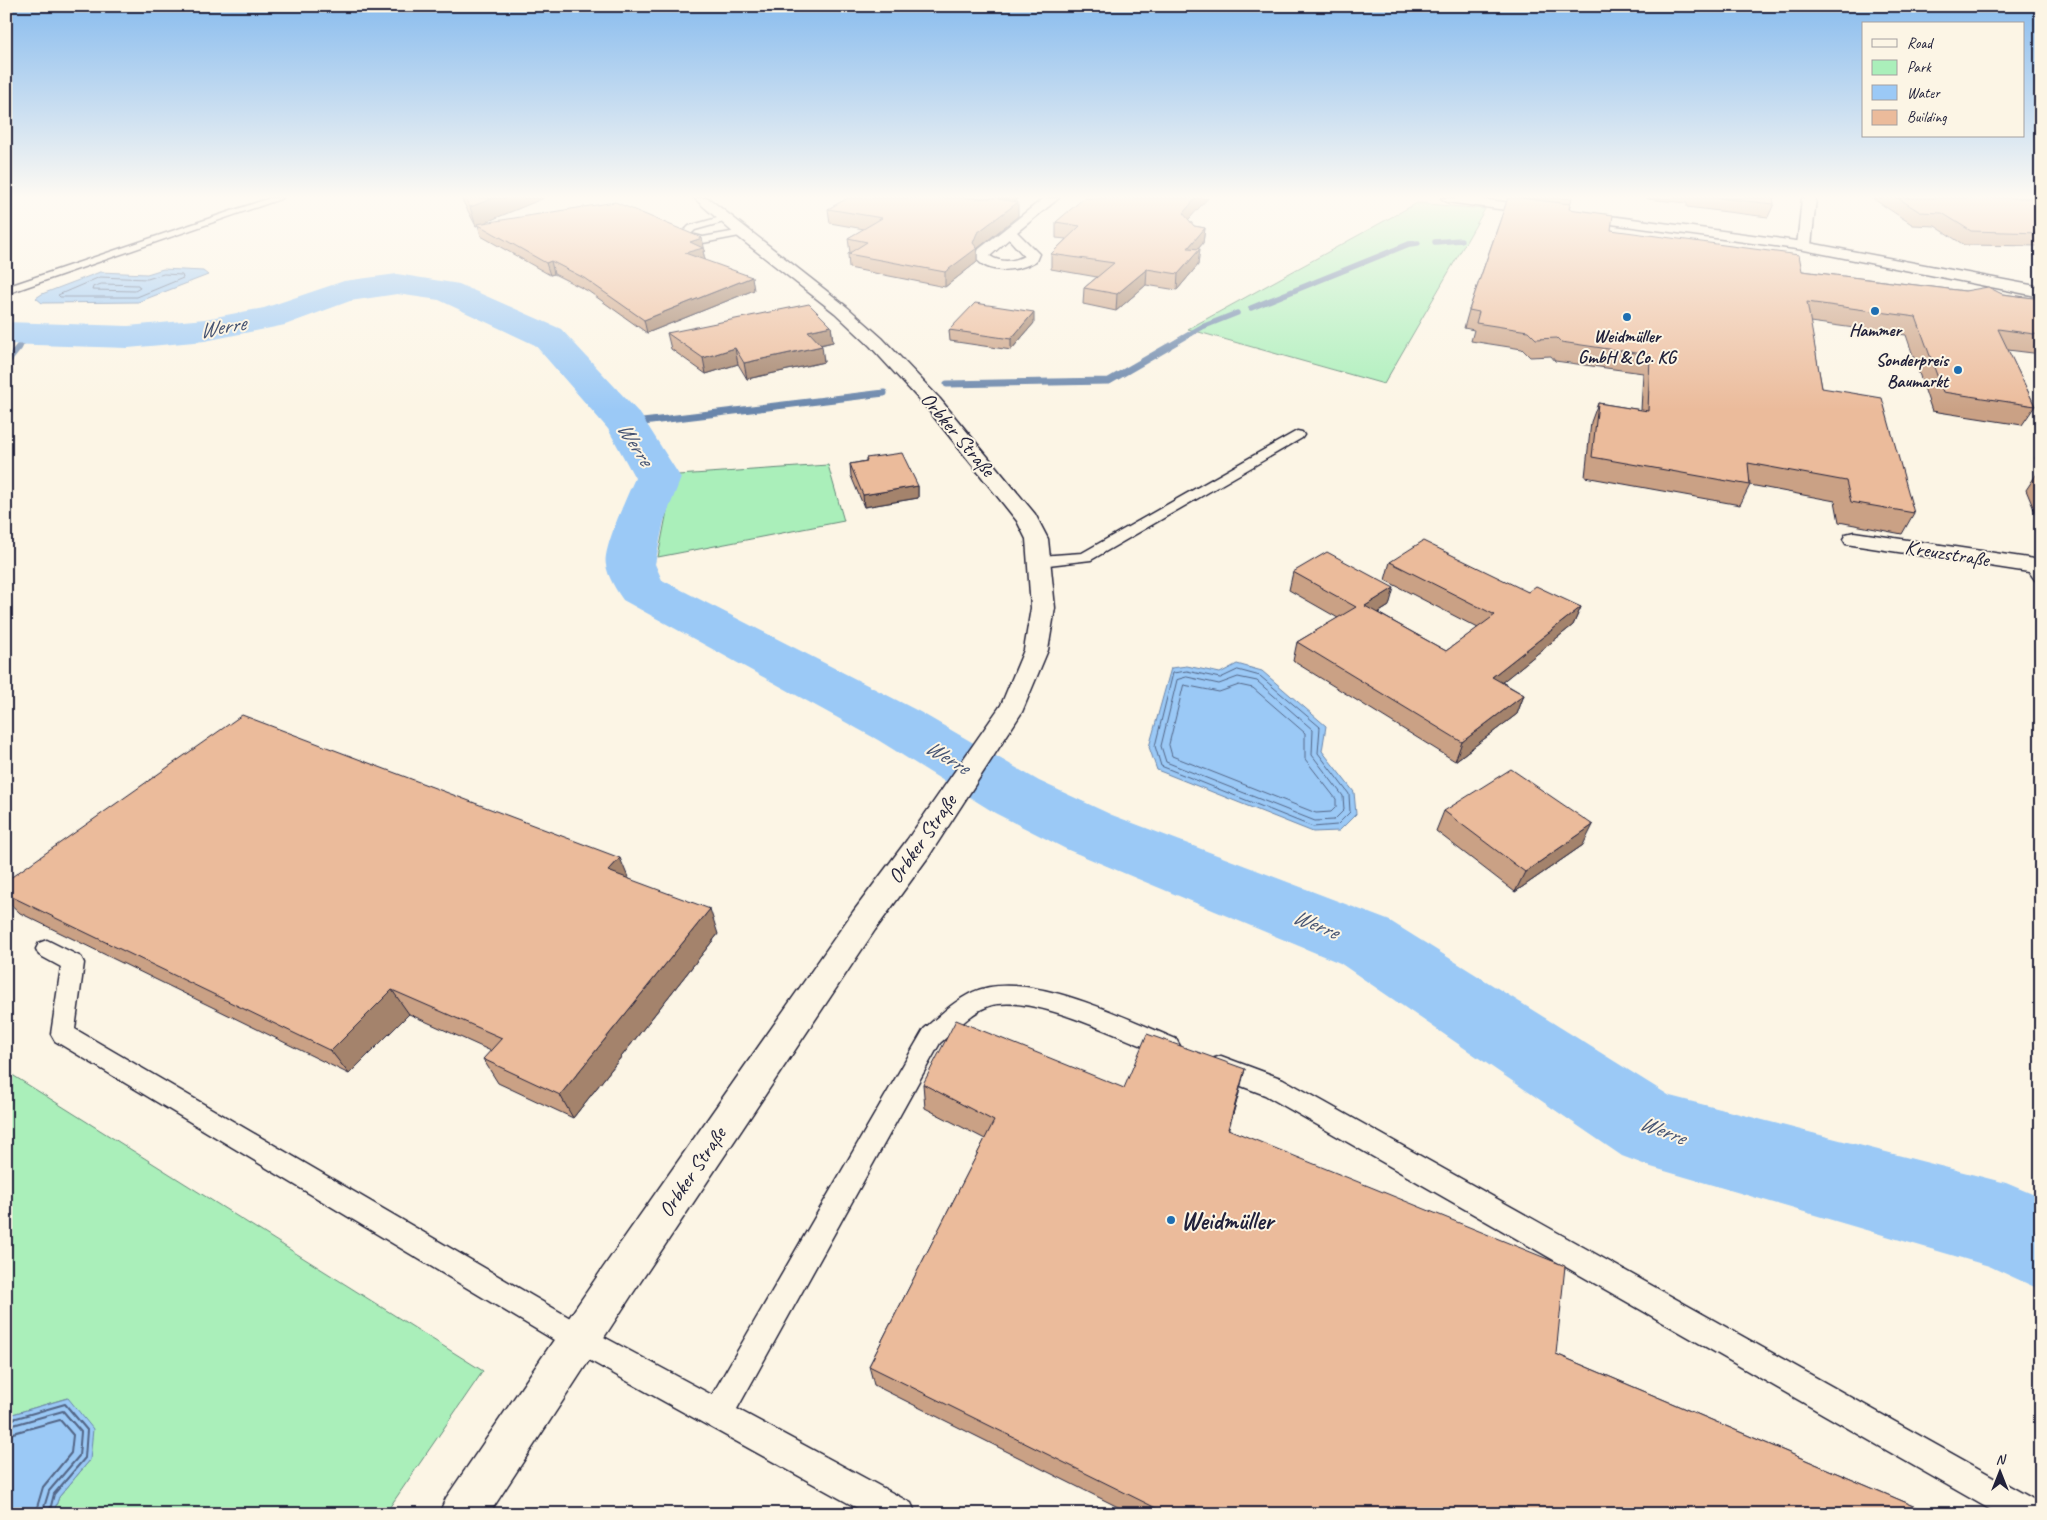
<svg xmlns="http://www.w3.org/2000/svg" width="2047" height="1520" viewBox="0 0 2047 1520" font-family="Caveat,sans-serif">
<rect width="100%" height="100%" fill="#fcf5e5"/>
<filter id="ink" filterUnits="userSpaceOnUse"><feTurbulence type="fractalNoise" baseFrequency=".02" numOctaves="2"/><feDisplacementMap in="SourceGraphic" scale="10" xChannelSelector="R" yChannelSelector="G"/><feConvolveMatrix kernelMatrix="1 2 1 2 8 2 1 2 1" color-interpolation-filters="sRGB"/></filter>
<g filter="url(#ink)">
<g fill="#aaefba" stroke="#66887a">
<path d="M 1417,203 L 1485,209 L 1384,384 L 1188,329 Z"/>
<path d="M 828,465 L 844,521 L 658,557 L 667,511 L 678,475 Z"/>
<path d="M 6,1071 L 483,1371 L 385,1514 L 53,1514 L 59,1497 L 90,1460 L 67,1398 L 6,1416 L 6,1232 L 11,1160 L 6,1157 Z"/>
</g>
<g fill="#9bc9f6" stroke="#6b86ab">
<path d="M 163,269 L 203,271 L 208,275 L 138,302 L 42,303 L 36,298 L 42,294 L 100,272 L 147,274 Z"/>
<path d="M 1237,664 L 1262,671 L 1326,726 L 1322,751 L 1354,792 L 1356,814 L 1339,831 L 1313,832 L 1157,770 L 1149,747 L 1171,668 L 1187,666 L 1220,673 Z"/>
<path d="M 68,1398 L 93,1429 L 90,1460 L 59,1497 L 53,1514 L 6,1514 L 6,1416 Z"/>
</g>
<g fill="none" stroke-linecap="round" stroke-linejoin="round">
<g stroke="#526586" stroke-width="1">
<path d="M 164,274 L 182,275 L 183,278 L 137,297 L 60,297 L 58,295 L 100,277 L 147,279 Z"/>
<path d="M 102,284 L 138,285 L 140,288 L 135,291 L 92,290 L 93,287 Z"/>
<path d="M 1238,670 L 1260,676 L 1320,727 L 1318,753 L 1349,794 L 1350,812 L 1337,825 L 1313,827 L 1161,766 L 1155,746 L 1173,673 L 1187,671 L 1220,678 Z"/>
<path d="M 1187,677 L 1219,684 L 1238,677 L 1257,681 L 1313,730 L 1312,755 L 1343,796 L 1344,810 L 1334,820 L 1315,821 L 1166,762 L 1161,746 L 1177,680 Z"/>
<path d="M 1184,685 L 1219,692 L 1239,685 L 1253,688 L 1305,733 L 1305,759 L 1336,799 L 1336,807 L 1331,812 L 1316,813 L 1172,756 L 1169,745 Z"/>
</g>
<g stroke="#526586" stroke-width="2">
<path d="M 6,1421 L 65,1404 L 87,1430 L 85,1458 L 54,1494 L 49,1514"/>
<path d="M 6,1427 L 63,1411 L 81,1432 L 79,1456 L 49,1491 L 42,1514"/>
<path d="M 6,1435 L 60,1420 L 73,1435 L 71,1453 L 43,1487 L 35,1514"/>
</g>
<g stroke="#6b86ab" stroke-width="5.5">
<path d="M 1435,242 L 1461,240"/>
<path d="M 1251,308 L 1409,244 L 1418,243"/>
<path d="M 18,348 L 30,334"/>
<path d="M 1166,348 L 1202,327 L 1237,313"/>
</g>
<g stroke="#6b86ab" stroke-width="7">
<path d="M 6,363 L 19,347"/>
<path d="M 947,384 L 1109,381 L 1168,347"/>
<path d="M 626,424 L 884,393"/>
</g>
<path fill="#9bc9f6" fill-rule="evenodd" d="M 397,274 L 459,284 L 561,329 L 641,415 L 681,478 L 664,521 L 655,564 L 662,580 L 920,712 L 1039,781 L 1112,815 L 1390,921 L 1670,1096 L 2006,1183 L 2037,1196 L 2041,1198 L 2041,1290 L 1989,1266 L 1651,1167 L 1622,1156 L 1340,963 L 1066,849 L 995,813 L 878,740 L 623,600 C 616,590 608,577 606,565 C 602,550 628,494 635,478 L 608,429 L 535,345 L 439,300 L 397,294 L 350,301 L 285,325 L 205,341 L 128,348 L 6,344 L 6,322 L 128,326 L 205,319 L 264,308 L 344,281 Z"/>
<defs>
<g id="lane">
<path d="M 270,198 L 283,198 L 6,294 L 6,287 Z"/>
<path d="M 724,216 L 729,219 L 727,221 L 695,230 L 691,234 L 703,237 L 742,230 L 747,233 L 745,235 L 703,243 L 685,239 L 681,234 L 689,226 Z"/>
<path d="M 1297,431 L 1302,432 L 1304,435 L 1302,438 L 1091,560 L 1040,566 L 1032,561 L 1040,556 L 1082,553 Z"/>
<path d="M 2033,561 L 2041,566 L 2041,582 L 2035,580 L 2025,566 Z"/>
<path d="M 47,940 L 81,957 L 84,963 L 75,1029 L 589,1329 L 712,1395 L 924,1029 C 939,1016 954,1001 973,992 C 1026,968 1125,1018 1176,1039 L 1180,1046 L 1176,1053 L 1168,1056 C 1125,1041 1033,992 989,1006 C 971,1012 955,1031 940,1043 L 737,1409 L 911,1503 L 916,1514 L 868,1514 L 569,1349 L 55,1041 L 51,1034 L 61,967 L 39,955 L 36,949 L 39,943 Z"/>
<path d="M 1221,1056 L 1283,1079 L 2040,1503 L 2041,1514 L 1998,1514 L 1265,1095 L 1212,1075 L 1209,1067 L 1212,1059 Z"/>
</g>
<g id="street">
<path d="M 1044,198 L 1059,198 L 1017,232 L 1039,254 L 1036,261 C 1019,271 988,276 975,257 L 979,249 ZM 1009,239 L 1024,256 C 1013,262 1001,263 990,256 Z"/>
<path d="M 1802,198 L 1816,198 L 1811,246 L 1804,250 L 1797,246 Z"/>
<path d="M 1854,532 L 2041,560 L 2041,574 L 1846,544 L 1843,539 L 1846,534 Z"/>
</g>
<g id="secondary">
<path d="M 694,198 L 708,198 L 847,307 L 882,338 L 940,399 L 1035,514 L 1048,539 L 1055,608 L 1048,650 L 1022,712 L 929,856 L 875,930 L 631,1296 L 489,1514 L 439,1514 L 446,1498 L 603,1268 L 853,912 L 907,840 L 1001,705 L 1024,650 L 1031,608 L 1026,539 L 1017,521 L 926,407 L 870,346 L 835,313 L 737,236 Z"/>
<path d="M 1441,198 L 1474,198 L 1804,242 L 2041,287 L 2041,297 L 1804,250 L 1447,202 Z"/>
</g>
</defs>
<use href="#lane" stroke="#22223b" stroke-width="3"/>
<use href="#street" stroke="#22223b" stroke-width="3"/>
<use href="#secondary" stroke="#22223b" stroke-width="3"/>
<use href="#lane" fill="#fcf5e5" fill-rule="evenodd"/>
<use href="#street" fill="#fcf5e5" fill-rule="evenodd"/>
<use href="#secondary" fill="#fcf5e5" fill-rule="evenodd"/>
</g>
<g fill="#caa185" stroke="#22223b">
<path d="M 461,198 L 544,198 L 483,223 L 705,251 L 703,251 L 705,260 L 704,260 L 754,290 L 647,333 L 588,291 L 554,274 L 550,275 L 481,236 L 478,225 L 476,226 Z"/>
<path d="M 848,198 L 1018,198 L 1013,202 L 1018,216 L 978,248 L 977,249 L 977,262 L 945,287 L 849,268 L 848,254 L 850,253 L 848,238 L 864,229 L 830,223 L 828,209 Z"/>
<path d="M 1508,198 L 1572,198 L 1569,209 L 1611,230 L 1802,271 L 1965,291 L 2002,294 L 2041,299 L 2041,354 L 2008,350 L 2035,406 L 2022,425 L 1932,411 L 1906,335 L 1810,322 L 1822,388 L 1914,513 L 1902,534 L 1839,522 L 1835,501 L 1750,485 L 1740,505 L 1585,477 L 1591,422 L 1598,403 L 1641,410 L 1643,373 L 1555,361 L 1551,356 L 1530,357 L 1522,349 L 1471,341 L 1474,330 L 1464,328 L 1469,310 Z"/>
<path d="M 1647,198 L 1773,198 L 1774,204 L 1768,217 L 1687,207 L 1687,203 L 1647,199 Z"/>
<path d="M 1872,198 L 2041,198 L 2041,246 L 1964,245 L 1935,226 L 1913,225 Z"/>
<path d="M 1189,220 L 1194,226 L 1205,228 L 1203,243 L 1198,249 L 1198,265 L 1177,290 L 1146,285 L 1116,311 L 1083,304 L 1084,288 L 1097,277 L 1051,269 L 1051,254 L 1066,239 L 1056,238 L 1056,222 Z"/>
<path d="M 1034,323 L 1011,350 L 950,341 L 949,330 Z"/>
<path d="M 831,326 L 833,342 L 821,345 L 824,362 L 747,379 L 738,364 L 706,374 L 671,349 L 667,333 Z"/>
<path d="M 2041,449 L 2041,471 L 2035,458 Z"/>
<path d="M 866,458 L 918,486 L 918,498 L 864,507 L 851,476 L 850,464 L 866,461 Z"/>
<path d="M 2038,472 L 2041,472 L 2041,526 L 2026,490 Z"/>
<path d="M 1390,562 L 1528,592 L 1581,607 L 1573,625 L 1502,682 L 1524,695 L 1517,714 L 1455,761 L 1293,661 L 1297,642 L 1338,618 L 1289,590 L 1293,572 L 1389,606 L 1378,613 L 1446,651 L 1478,628 L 1385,580 Z"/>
<path d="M 1444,811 L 1583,845 L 1515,892 L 1436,831 Z"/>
<path d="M 628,878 L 718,934 L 573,1118 L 498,1083 L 483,1059 L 491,1051 L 409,1014 L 349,1074 L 20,913 L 6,900 L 6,881 Z"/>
<path d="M 923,1084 L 1124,1088 L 1239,1093 L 1228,1130 L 1556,1354 L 1933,1514 L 1132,1514 L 874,1385 L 869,1366 L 985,1139 L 925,1108 Z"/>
</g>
<g fill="#a4836c" stroke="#22223b">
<path d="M 494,198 L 544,198 L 479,225 L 477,224 L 478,225 L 476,226 L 470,207 Z"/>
<path d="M 1000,198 L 1018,198 L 998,213 L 998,199 Z"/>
<path d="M 1196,198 L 1208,198 L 1181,228 L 1183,213 Z"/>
<path d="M 1018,202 L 1018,216 L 978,248 L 977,249 L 977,262 L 945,287 L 945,272 L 977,233 Z"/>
<path d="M 1205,228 L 1203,243 L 1186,263 L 1188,248 Z"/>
<path d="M 702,238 L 705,251 L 703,251 L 705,260 L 687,266 L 685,253 L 690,242 Z"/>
<path d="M 1200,249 L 1198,265 L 1177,290 L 1178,274 Z"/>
<path d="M 551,261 L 554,274 L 550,275 L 546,263 Z"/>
<path d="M 1147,269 L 1146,285 L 1116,311 L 1117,294 Z"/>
<path d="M 752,277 L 754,290 L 647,333 L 644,320 Z"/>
<path d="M 1034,312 L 1034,323 L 1011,350 L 1011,339 Z"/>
<path d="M 831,326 L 833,342 L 810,347 L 808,331 Z"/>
<path d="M 822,346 L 824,362 L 747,379 L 744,363 Z"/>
<path d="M 735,348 L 738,364 L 706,374 L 703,358 Z"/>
<path d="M 918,486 L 918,498 L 864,507 L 863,495 Z"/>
<path d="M 1394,588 L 1389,606 L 1360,624 L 1365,606 Z"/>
<path d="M 1581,607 L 1573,625 L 1485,696 L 1492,677 Z"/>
<path d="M 1524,695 L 1517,714 L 1455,761 L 1462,742 Z"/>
<path d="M 1593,825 L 1583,845 L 1515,892 L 1525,872 Z"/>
<path d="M 620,858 L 630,882 L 608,871 Z"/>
<path d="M 710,909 L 718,934 L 573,1118 L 560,1095 Z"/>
<path d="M 392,990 L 409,1014 L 349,1074 L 331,1051 Z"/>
<path d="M 1245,1069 L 1239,1093 L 1222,1153 L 1228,1129 Z"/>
</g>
<g fill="#ebbb9b" stroke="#22223b">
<path d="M 465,198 L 494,198 L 470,207 Z"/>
<path d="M 848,198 L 1000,198 L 998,199 L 1018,202 L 977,233 L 973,243 L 977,248 L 945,272 L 848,254 L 867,242 L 848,238 L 882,218 L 828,209 Z"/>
<path d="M 1084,198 L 1196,198 L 1183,213 L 1194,226 L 1205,228 L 1188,248 L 1200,249 L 1178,274 L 1147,269 L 1117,294 L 1084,288 L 1114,263 L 1051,254 L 1080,226 L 1056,222 Z"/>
<path d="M 1508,198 L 1520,198 L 1570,204 L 1569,209 L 1613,215 L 1611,230 L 1799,255 L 1802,271 L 1965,291 L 1988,287 L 2002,294 L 2041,299 L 2041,335 L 1998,329 L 2035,406 L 1943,392 L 1916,317 L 1807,302 L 1822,388 L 1882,398 L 1914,513 L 1851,502 L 1846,481 L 1748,463 L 1750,485 L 1592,457 L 1598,403 L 1648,411 L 1650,355 L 1561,342 L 1557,338 L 1536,339 L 1528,331 L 1476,323 L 1479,312 L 1469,310 Z"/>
<path d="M 1718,198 L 1773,198 L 1774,204 Z"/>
<path d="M 1898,198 L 2041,198 L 2041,233 L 1971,231 L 1942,213 L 1920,212 Z"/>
<path d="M 615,202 L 702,238 L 690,242 L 703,248 L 685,253 L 752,277 L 644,320 L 584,278 L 551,261 L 546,263 L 477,224 Z"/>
<path d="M 975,303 L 1034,312 L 1011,339 L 949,330 Z"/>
<path d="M 809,304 L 831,326 L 808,331 L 822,346 L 744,363 L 735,348 L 703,358 L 667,333 Z"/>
<path d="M 902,453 L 918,486 L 863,495 L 850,464 L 867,461 L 866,458 Z"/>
<path d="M 1423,541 L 1528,592 L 1536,586 L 1581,607 L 1492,677 L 1524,695 L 1462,742 L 1297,642 L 1356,607 L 1293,572 L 1327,552 L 1394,588 L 1365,606 L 1446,651 L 1495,615 L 1390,562 Z"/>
<path d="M 242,715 L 620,858 L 608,871 L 710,909 L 560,1095 L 483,1059 L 502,1038 L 392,990 L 331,1051 L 6,894 L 6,881 Z"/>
<path d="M 1511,769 L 1593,825 L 1525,872 L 1444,811 Z"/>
<path d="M 956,1020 L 1124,1088 L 1147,1034 L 1245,1069 L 1228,1129 L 1565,1266 L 1556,1354 L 1933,1514 L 1168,1514 L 869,1366 L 994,1121 L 923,1084 Z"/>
</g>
</g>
<linearGradient id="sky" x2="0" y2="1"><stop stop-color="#89bcee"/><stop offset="0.48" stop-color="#fefaf3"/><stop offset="1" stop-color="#fefaf3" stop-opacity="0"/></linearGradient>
<rect width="2047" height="410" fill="url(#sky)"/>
<g fill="#1f6fb2" stroke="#fcf5e5" stroke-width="2">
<circle cx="1875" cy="311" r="5"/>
<circle cx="1627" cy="317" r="5"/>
<circle cx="1958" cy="370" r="5"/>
<circle cx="1171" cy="1220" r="5"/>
</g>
<g text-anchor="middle" stroke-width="4" stroke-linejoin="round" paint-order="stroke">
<g font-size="18" font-weight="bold" fill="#22223b" stroke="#fcf5e5">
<text x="1875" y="336">Hammer</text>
<text x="1627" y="342">Weidmüller<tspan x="1627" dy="21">GmbH &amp; Co. KG</tspan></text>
<text x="1948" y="366" text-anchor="end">Sonderpreis<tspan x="1948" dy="21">Baumarkt</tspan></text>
</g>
<g font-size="21" fill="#22223b" stroke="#fcf5e5">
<text transform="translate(958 434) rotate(50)" y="7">Orbker Straße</text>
<text transform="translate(1947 553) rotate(9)" y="7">Kreuzstraße</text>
<text transform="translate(922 839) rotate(-55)" y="7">Orbker Straße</text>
<text transform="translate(692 1172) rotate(-56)" y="7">Orbker Straße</text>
</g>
<g font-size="22" font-style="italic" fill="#465473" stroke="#fcf5e5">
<text transform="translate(222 326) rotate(-10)" y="8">Werre</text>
<text transform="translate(636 443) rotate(57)" y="8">Werre</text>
<text transform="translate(948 756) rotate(31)" y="8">Werre</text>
<text transform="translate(1316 923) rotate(22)" y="8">Werre</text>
<text transform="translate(1663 1129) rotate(21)" y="8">Werre</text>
</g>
<g font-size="25" font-weight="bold" fill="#22223b" stroke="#fcf5e5" text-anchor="start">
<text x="1181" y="1229">Weidmüller</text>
</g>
</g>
<rect width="2047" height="1520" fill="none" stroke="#fcf5e5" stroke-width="25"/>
<rect x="12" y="12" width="2022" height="1495" fill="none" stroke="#22223b" stroke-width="2" filter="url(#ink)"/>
<rect x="1862" y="22" width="162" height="115" fill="#fcf5e5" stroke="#a5a1a1"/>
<rect x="1872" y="39" width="25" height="8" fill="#fcf5e5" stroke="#a5a1a1"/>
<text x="1907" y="48" font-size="15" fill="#22223b">Road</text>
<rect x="1872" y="60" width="25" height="15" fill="#aaefba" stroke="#a5a1a1"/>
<text x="1907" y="72" font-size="15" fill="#22223b">Park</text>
<rect x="1872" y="85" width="25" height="15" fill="#9bc9f6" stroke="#a5a1a1"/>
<text x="1907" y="98" font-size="15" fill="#22223b">Water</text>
<rect x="1872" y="110" width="25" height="15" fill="#ebbb9b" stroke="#a5a1a1"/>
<text x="1907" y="122" font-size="15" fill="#22223b">Building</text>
<g transform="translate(2000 1472)" stroke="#fcf5e5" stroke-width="4" paint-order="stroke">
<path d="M0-4L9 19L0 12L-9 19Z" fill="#22223b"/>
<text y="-8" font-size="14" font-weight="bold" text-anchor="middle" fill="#22223b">N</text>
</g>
</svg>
